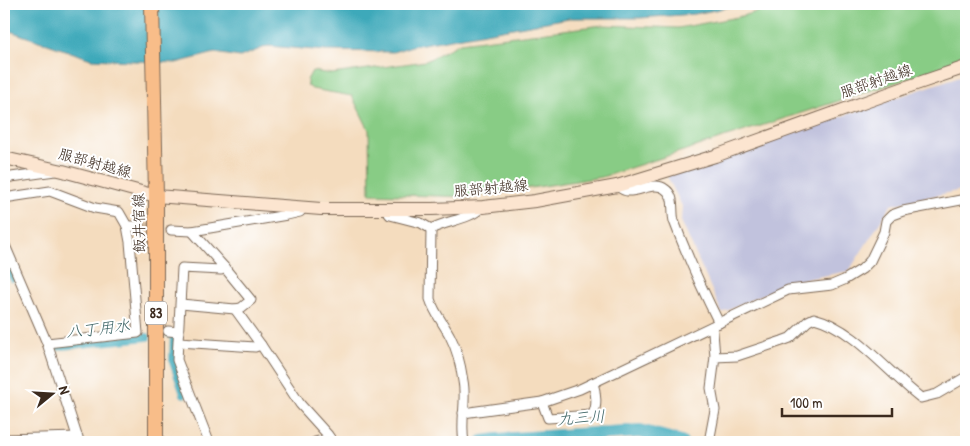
<svg xmlns="http://www.w3.org/2000/svg" width="970" height="446" viewBox="0 0 970 446" font-family="'Patrick Hand','Klee One',sans-serif">
<rect width="100%" height="100%" fill="#fff"/>
<filter id="ink" filterUnits="userSpaceOnUse"><feTurbulence type="fractalNoise" baseFrequency=".02" numOctaves="2"/><feDisplacementMap in="SourceGraphic" scale="10" xChannelSelector="R" yChannelSelector="G"/><feConvolveMatrix kernelMatrix="1 2 1 2 8 2 1 2 1" color-interpolation-filters="sRGB"/></filter>
<filter id="wash" filterUnits="userSpaceOnUse"><feTurbulence type="fractalNoise" baseFrequency=".0096" numOctaves="4" result="noise"/><feDisplacementMap in="SourceGraphic" scale="20" xChannelSelector="R" yChannelSelector="G"/><feGaussianBlur stdDeviation="1.12" result="paint"/><feColorMatrix in="noise" values="0 0 0 0 0 0 0 0 0 0 0 0 0 0 0 0 0 1.4 0 .05"/><feComposite in="paint" operator="in"/></filter>
<g filter="url(#wash)">
<rect width="100%" height="100%" fill="#f4dcbe"/>
<path fill="#c1c2dd" d="M 966,74 L 966,189 L 891,205 L 849,271 L 790,282 L 722,313 L 681,221 L 682,206 L 667,176 Z"/>
<path fill="#88cc85" stroke="#627b52" d="M 785,4 L 966,4 L 966,60 L 602,177 L 472,197 L 370,194 L 369,130 L 352,96 L 312,89 L 307,85 L 307,80 L 312,71 L 332,74 L 426,61 L 460,43 L 603,25 L 678,28 L 738,17 Z"/>
<path fill="#3ca9ba" stroke="#3c6a6c" d="M 4,4 L 744,4 L 695,14 L 640,18 L 569,18 L 412,46 L 393,52 L 326,51 L 268,46 L 240,57 L 215,53 L 176,63 L 91,59 L 4,29 Z"/>
<g fill="none" stroke-linecap="round" stroke-linejoin="round">
<g stroke="#3ca9ba" stroke-width="8">
<path d="M 4,255 L 13,278"/>
<path d="M 170,334 L 174,335 L 173,362 L 184,394"/>
<path d="M 52,347 L 147,337"/>
</g>
<path stroke="#3ca9ba" stroke-width="14" d="M 483,442 L 498,440 L 640,431 L 681,442"/>
</g>
</g>
<g filter="url(#ink)">
<g fill="none" stroke-linecap="round" stroke-linejoin="round">
<path stroke="#cfb89e" stroke-width="9" stroke-dasharray="9 4.5" stroke-linecap="butt" d="M 139,226 L 171,230"/>
<defs>
<g id="minor">
<path d="M 4,178 L 55,171"/>
<path d="M 617,186 C 620,188 624,191 627,191 C 639,192 655,181 665,189 C 676,196 671,210 674,221 C 687,256 702,289 719,323"/>
<path d="M 4,198 L 50,191 L 95,208 L 119,212 L 127,226 L 130,242 L 138,333 L 47,343"/>
<path d="M 386,210 L 390,215 L 421,223 L 431,229"/>
<path d="M 127,226 L 139,226"/>
<path d="M 431,229 L 430,299 C 434,312 443,323 450,336 C 457,349 461,367 463,381 C 467,401 460,421 464,442"/>
<path d="M 431,229 C 448,220 469,220 482,207"/>
<path d="M 171,230 L 192,231 L 287,215 L 300,212 L 303,208"/>
<path d="M 192,231 L 224,267 L 221,270 L 182,268 L 177,360 L 209,442"/>
<path d="M 4,243 L 47,343 L 79,442"/>
<path d="M 181,304 L 235,309 L 241,308 L 251,300 L 224,267"/>
<path d="M 235,309 L 261,345 L 300,404 L 328,435 L 332,442"/>
<path d="M 711,327 L 713,332 L 715,357"/>
<path d="M 168,331 L 179,332"/>
<path d="M 179,342 L 255,347 L 261,345"/>
<path d="M 542,402 L 548,418 L 592,415 C 598,408 596,392 593,383"/>
<path d="M 463,413 L 542,402 L 580,389 L 788,290 L 832,285 L 844,280 L 862,269 L 870,261 L 884,232 L 886,221 L 892,215 L 903,211 L 966,199"/>
<path d="M 4,439 L 78,437"/>
<path d="M 315,442 L 330,438"/>
<path d="M 709,442 L 715,410 L 711,388 L 715,357 L 737,356 L 782,341 L 790,338 L 808,321 L 814,318 C 854,328 889,374 921,398 L 937,394 L 966,377"/>
</g>
<path id="secondary" d="M 4,158 L 63,171 L 156,196 L 321,209 L 432,209 L 483,207 L 535,201 L 617,186 L 715,156 L 907,87 L 966,67"/>
<path id="primary" d="M 152,4 L 156,196 L 156,442"/>
</defs>
<use href="#minor" stroke="#7c6856" stroke-width="11"/>
<use href="#secondary" stroke="#7c6856" stroke-width="14"/>
<use href="#primary" stroke="#7c6856" stroke-width="16"/>
<use href="#minor" stroke="#fff" stroke-width="9"/>
<use href="#secondary" stroke="#fce5d0" stroke-width="12"/>
<use href="#primary" stroke="#f8bd89" stroke-width="14"/>
</g>
</g>
<g text-anchor="middle" stroke-width="4" stroke-linejoin="round" paint-order="stroke">
<rect fill="#fff" stroke="#766a62" stroke-width="1" x="145" y="301.5" width="22" height="23" rx="4"/>
<g font-size="14" font-weight="bold" fill="#3b2a1e">
<text x="156" y="318">83</text>
</g>
<g font-size="15" fill="#3b2a1e" stroke="#fff">
<text transform="translate(876 81) rotate(-19)" y="5">服部射越線</text>
<text transform="translate(95 163) rotate(15)" y="5">服部射越線</text>
<text transform="translate(491 188) rotate(-5)" y="5">服部射越線</text>
<text transform="translate(139 223) rotate(-91)" y="5">飯井宿線</text>
</g>
<g font-size="16" font-style="italic" fill="#3b6364" stroke="#fff">
<text transform="translate(98 328) rotate(-6)" y="6">八丁用水</text>
<text transform="translate(581 417) rotate(-4)" y="6">九三川</text>
</g>
</g>
<rect width="970" height="446" fill="none" stroke="#fff" stroke-width="20"/>
<g transform="translate(52 394) rotate(72)" stroke="#ffffff" stroke-width="4" paint-order="stroke">
<path d="M0-4L9 19L0 12L-9 19Z" fill="#3b2a1e"/>
<text y="-8" font-size="14" font-weight="bold" text-anchor="middle" fill="#3b2a1e">N</text>
</g>
<path d="M782 408v8h110v-8" fill="none" stroke="#3b2a1e" stroke-width="2.5"/>
<text x="790" y="408" font-size="15" fill="#3b2a1e" stroke="#ffffff" stroke-width="4" paint-order="stroke">100 m</text>
</svg>
